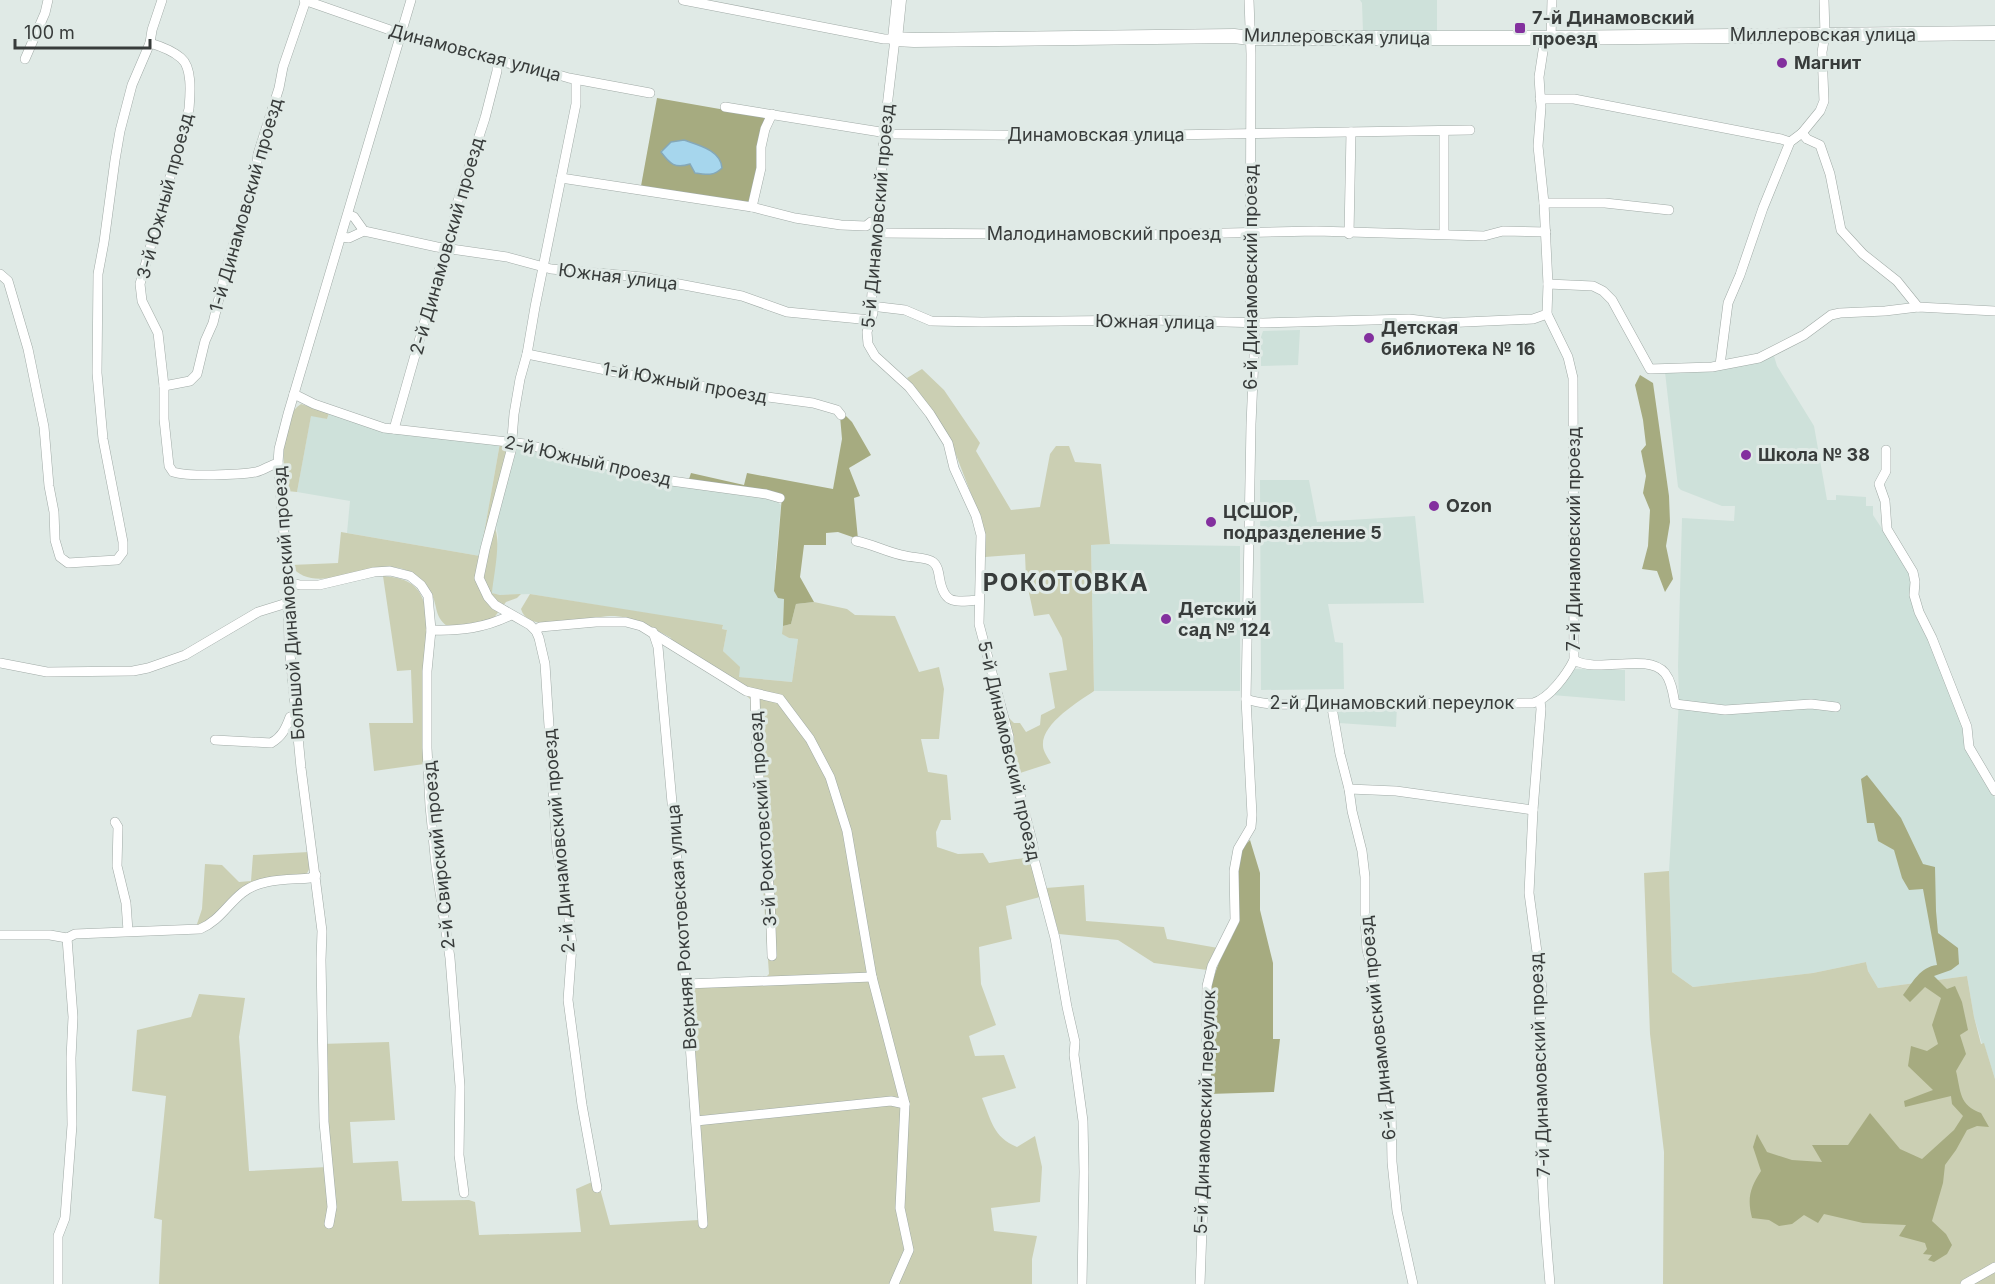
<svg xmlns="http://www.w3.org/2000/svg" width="1995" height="1284" viewBox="0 0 1995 1284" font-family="Inter,sans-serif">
<rect width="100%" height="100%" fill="#e0eae6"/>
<g fill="#cee1da">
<path d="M 1360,0 L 1437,0 L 1437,33 L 1363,32 L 1362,3 Z"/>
<path d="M 1300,330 L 1298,365 L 1261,366 L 1261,337 L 1263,331 Z"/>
<path d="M 1774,356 L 1777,366 L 1814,426 L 1827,500 L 1836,500 L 1836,495 L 1866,497 L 1866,506 L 1873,506 L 1873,515 L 1909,570 L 1964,725 L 1969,751 L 1995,798 L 1995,1079 L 1984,1044 L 1982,1044 L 1974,1017 L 1967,976 L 1878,988 L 1868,971 L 1866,962 L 1813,973 L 1693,987 L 1672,972 L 1669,871 L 1679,700 L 1678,666 L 1682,518 L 1734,521 L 1735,506 L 1722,506 L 1681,490 L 1678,487 L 1665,372 L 1754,364 Z"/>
<path d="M 329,413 L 384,430 L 500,443 L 480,556 L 347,533 L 350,501 L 297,492 L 311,415 L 327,419 Z"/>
<path d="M 520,446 L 775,500 L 781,505 L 775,569 L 784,599 L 783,634 L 789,638 L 798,639 L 792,682 L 739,677 L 739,667 L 723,651 L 727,630 L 722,629 L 723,626 L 530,594 L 500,595 L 491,593 L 498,536 L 496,526 L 513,451 Z"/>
<path d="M 1260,480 L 1309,480 L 1317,522 L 1415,516 L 1424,603 L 1328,604 L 1335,642 L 1343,643 L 1344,689 L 1261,690 Z"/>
<path d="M 1110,544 L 1240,546 L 1240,691 L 1094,691 L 1091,545 Z"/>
<path d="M 1575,669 L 1625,670 L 1625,701 L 1552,695 Z"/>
<path d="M 1340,707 L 1397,707 L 1396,727 L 1339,723 L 1336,715 Z"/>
</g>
<g fill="#cbcfb3">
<path d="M 922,369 L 944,390 L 980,443 L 976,451 L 1011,510 L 1040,507 L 1050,454 L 1056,446 L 1069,446 L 1075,462 L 1101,464 L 1110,544 L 1091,545 L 1094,691 C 1078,702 1041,724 1043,746 C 1043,751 1048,758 1051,763 L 1020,773 L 1020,778 L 1014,770 L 1007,716 L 1014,723 L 1020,723 L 1026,732 L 1040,725 L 1041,715 L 1055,708 L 1049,673 L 1067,670 L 1062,638 L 1049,614 L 1034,616 L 1026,579 L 1025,554 L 985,557 L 984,536 L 980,517 L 951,442 L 933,413 L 907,378 Z"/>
<path d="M 301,404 L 329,413 L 327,419 L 311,416 L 297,492 L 287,491 C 283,469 278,418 301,404 Z"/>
<path d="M 500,443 L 506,445 L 508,450 L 491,522 C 504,532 493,577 492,593 L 500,595 L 521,594 L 517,598 L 506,602 L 493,619 L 450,628 C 433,617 439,608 431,593 C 426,583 411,570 399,568 C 369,562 311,597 291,565 L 338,563 L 341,532 L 480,556 Z"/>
<path d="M 383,576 C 412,578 423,588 427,616 L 424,764 L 374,771 L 369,723 L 413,723 L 411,670 L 397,671 Z"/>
<path d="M 530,594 L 723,625 L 722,629 L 727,630 L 723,651 L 740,667 L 739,677 L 792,682 L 798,639 L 789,638 L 782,634 L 783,626 L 791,624 L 796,604 L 814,602 L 847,609 L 855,615 L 895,616 L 919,672 L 939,667 L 944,689 L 939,739 L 921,739 L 928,772 L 947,775 L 951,820 L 941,820 L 936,832 L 937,847 L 958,854 L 983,853 L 989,863 L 1031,857 L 1040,897 L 1006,906 L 1012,939 L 979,947 L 981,984 L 996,1025 L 969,1036 L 975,1056 L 1004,1055 L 1016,1088 L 982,1098 C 991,1120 993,1137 1017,1147 L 1035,1136 L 1042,1167 L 1040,1202 L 991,1208 L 994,1231 L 1037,1236 L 1032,1259 L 1032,1284 L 159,1284 L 162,1220 L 154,1218 L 166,1096 L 132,1091 L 137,1030 L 191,1017 L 199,994 L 245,998 L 239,1037 L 249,1171 L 327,1167 L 320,1044 L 389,1042 L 395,1120 L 350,1122 L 353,1163 L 398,1161 L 402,1201 L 469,1200 L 475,1202 L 479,1235 L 581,1232 L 576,1189 L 592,1182 L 599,1185 L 610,1225 L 699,1220 L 684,983 L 765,978 L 769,974 L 750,699 L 744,693 L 672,648 L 671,638 C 653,628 636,618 615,616 C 593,614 529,638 521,609 Z"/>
<path d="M 309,852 L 311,866 L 306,875 L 265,880 L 217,916 L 196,927 L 202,909 L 205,864 L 222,865 L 239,882 L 251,881 L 253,855 Z"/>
<path d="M 1669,871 L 1672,972 L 1693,987 L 1813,973 L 1866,962 L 1868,971 L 1878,988 L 1967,976 L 1974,1017 L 1981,1044 L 1984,1043 L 1995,1079 L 1995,1284 L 1663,1284 L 1664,1152 L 1650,1034 L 1644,873 Z"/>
<path d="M 1084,885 L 1086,921 L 1164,927 L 1167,939 L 1218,948 L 1207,970 L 1154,963 L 1118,940 L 1059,934 L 1046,888 Z"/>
</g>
<g fill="#a6ab80" fill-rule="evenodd">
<path d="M 657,98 L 766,117 L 760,167 L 751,199 L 747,202 L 641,186 ZM 684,140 L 711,151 L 693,167 L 690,163 L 674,165 L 661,151 Z"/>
<path d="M 1640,375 L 1653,383 L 1669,496 L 1670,522 L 1666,546 L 1673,579 L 1665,592 L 1657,571 L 1642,569 L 1648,546 L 1650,510 L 1643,493 L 1646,476 L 1641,451 L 1646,445 L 1643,420 L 1635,385 Z"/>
<path d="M 844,414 L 852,422 L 871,455 L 849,468 L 860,496 L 854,498 L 858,539 L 838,532 L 826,533 L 826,545 L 804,545 L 800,577 L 814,602 L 796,604 L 791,624 L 783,626 L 784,599 L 778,598 L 774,591 L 782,496 L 689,479 L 691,473 L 744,485 L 747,473 L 833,489 L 842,439 L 840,416 Z"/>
<path d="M 1867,775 L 1901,818 L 1923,864 L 1935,867 L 1936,911 L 1938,933 L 1958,948 L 1959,964 L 1951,970 L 1934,976 L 1947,989 L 1955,986 L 1962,1002 L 1968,1030 L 1960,1035 L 1966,1054 L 1956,1071 C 1961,1092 1959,1105 1981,1113 L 1989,1127 L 1977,1126 L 1967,1130 L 1956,1150 L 1945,1165 L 1943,1183 L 1932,1221 L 1946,1234 L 1952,1245 L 1947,1254 L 1934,1262 L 1928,1260 L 1932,1255 L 1923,1254 L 1927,1249 L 1925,1243 L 1899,1236 L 1906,1225 L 1863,1223 L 1824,1214 L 1818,1223 L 1804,1215 L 1792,1224 L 1779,1226 L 1769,1220 L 1752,1218 C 1747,1198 1750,1188 1761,1171 L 1753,1147 L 1757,1134 L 1767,1152 L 1792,1160 L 1822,1162 L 1812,1145 L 1848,1145 L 1870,1113 L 1900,1149 L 1922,1159 L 1954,1130 L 1963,1116 L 1952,1104 L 1951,1096 L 1905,1107 L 1904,1101 L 1933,1090 L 1908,1066 L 1911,1046 L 1927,1051 L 1938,1044 L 1932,1025 L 1941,998 L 1925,987 L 1910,1002 L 1903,995 C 1913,982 1920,967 1937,965 L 1923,889 L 1909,890 L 1902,878 L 1894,850 L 1878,841 L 1874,823 L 1867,823 L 1861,779 Z"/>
<path d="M 1250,840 L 1260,873 L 1260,910 L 1273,963 L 1273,1039 L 1280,1039 L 1274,1092 L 1209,1094 L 1211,985 L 1223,951 L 1231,939 L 1238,920 L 1238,866 L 1242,848 Z"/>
</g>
<path fill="#a6d6ed" stroke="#85a8b8" stroke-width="1.5" d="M 684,140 C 698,145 721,150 722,168 C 714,176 707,175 695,173 L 690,164 C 675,169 670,164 661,152 L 671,142 Z"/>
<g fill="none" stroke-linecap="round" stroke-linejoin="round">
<defs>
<g id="street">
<path d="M 304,0 L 413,38 L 497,61 L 538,69 L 569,78 L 650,93"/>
<path d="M 683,0 L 884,39 L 895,39 L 885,124 L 871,306 L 873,313 L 867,332 L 868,344 L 875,356 L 909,387 L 930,414 L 948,443 L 954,468 L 976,516 L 981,535 L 979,624 L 1009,737 L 1008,761 L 1016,779 L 1023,806 L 1033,845 L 1034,859 L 1055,938 L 1067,1007 L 1075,1042 L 1074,1055 L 1083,1121 L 1084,1172 L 1082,1284"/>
<path d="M 1551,38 L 1552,0"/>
<path d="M 150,43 C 160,46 173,51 181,58 C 193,68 190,96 189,109 L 140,284 L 142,301 L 158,333 L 164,386 L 164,419 L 169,466 L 173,472 C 190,477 238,475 256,472 C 264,470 270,465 278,463"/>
<path d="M 25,59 L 45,13 L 48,0"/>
<path d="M 576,80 L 576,104 L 535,307 L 527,354 L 520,379 L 514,414 L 511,451 L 485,549 L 479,578 L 488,597 L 495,605 L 530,625 L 536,631 L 539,638 L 545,664 L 557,850 L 566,894 L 572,945 L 568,1000 L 582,1105 L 597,1188"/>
<path d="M 1540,99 L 1574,99 L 1781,139 L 1790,142"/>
<path d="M 725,107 L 893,134 L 1108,136 L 1470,130"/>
<path d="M 1802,133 L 1807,139 L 1820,145 L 1830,174 L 1841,230 L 1863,254 L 1897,281 L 1918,307"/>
<path d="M 561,178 L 752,207 L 795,218 L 841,225 L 866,226 L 871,222 L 879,221"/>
<path d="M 1544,203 L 1605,203 L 1669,210"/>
<path d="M 752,207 L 761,168 L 761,147 L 765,129 L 772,114"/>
<path d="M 349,215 L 354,217 L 364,231 L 437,247 L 507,257 L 551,269 L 642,277 L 742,296 L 787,312 L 871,320"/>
<path d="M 878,233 L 1140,235 L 1316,231 L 1484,236 L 1503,231 L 1546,232"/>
<path d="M 1444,233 L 1444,131"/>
<path d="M 1349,234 L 1351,132"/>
<path d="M 342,237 L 349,238 L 364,231"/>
<path d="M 0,274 L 8,281 L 28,349 L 44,427 L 49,486 L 54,512 L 55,540 L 60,557 L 68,563 L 117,560 L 123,552 L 123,542 L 103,439 L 97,373 L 98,274 L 104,242 L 115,160 L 120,131 L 132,85 L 150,43 L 152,30 L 162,0"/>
<path d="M 1548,284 L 1593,286 L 1603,291 L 1612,300 L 1650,369 L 1712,367 L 1759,358 L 1804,335 L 1831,315 L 1840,313 L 1885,311 L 1918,307 L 1995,311"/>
<path d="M 871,306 L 905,310 L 931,321 L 982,322 L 1152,320 L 1263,323 L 1409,319 L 1443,323 L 1533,319 L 1547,314"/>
<path d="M 527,354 L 680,385 L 701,386 L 722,391 L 813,403 L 837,410 L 841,415"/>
<path d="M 1720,365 L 1728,303 L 1740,275 L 1763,208 L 1790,142 L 1802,133 L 1820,111 L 1824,101 L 1822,52 L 1825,35 L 1824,0"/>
<path d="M 164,386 L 190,381 L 197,374 L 205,341 L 213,323 L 226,269 L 256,170 L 258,154 L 279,88 L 283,67 L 306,0"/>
<path d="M 294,394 L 314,404 L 384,428 L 525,444 L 664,480 L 766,494 L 780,498"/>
<path d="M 394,429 L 443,257 L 451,238 L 457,204 L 485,118 L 497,71 L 497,61"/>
<path d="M 1886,450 L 1886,471 L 1879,484 L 1885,501 L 1887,529 L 1913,572 L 1915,582 L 1914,595 L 1919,612 L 1932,638 L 1967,727 L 1969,747 L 1995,791"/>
<path d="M 856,541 C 873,544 888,553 906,556 C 914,558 927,557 933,562 C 938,566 938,570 939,575 C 943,603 952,603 978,600"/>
<path d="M 288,582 L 300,585 L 319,585 L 374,572 L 390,571 L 410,576 L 421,585 L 428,596 L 431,630 L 427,671 L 427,748 L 430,806 L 436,866 L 450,958 L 460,1086 L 459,1155 L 464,1193"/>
<path d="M 431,630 C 460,631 485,628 511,615"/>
<path d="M 536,631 L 540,627 L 596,622 L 626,622 L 641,626 L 746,691 L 780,699 L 810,739 L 830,777 L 847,831 L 872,977 L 686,984"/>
<path d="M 653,632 L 658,647 L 675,836 L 703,1224"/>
<path d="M 1574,660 C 1598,674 1647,652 1665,673 C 1672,682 1673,694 1675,704 L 1725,710 L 1811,704 L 1836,707"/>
<path d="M 0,663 L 47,672 L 133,671 L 148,668 L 185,655 L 258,612 L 287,603"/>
<path d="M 755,694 L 757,756 L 770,897 L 772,956"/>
<path d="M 1246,699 C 1278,710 1316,700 1349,704 L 1533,703 C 1549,699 1567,674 1574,660 L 1573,378 L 1568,357 L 1547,314 L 1548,284 L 1544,203 L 1538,146 L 1541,107 L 1539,77 L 1545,38"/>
<path d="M 1540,701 L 1541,709 L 1533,810 L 1529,893 L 1542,989 L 1540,1007 L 1543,1073 C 1539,1086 1543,1097 1542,1109 C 1540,1167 1545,1226 1550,1284"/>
<path d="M 1331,702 L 1340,754 L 1349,789 L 1352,811 L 1362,851 L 1365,877 L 1365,919 L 1367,950 L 1372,968 L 1372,982 L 1384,1077 L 1391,1107 L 1392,1162 L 1397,1211 L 1413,1284"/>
<path d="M 215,740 L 271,743 C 282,737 286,728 290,717 L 296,715"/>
<path d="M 1349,789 L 1396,791 L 1533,810"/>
<path d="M 115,822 L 118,827 L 117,866 L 126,903 L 128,931"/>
<path d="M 0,935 L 50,935 L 67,938 L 75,934 L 200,929 C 219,921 227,905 242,893 C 260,878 288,880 310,878 L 316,875"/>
<path d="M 872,977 L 905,1104 L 900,1208 L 909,1250 L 894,1284"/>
<path d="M 696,1121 L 891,1101 L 905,1104"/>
<path d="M 329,1224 L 332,1207 L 324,1122 L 321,960 L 322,931 L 301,768 L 289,643 L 288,582 L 278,463 L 279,449 L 288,414 L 411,0"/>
<path d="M 58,1284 L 58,1236 L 65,1218 L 72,1125 L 71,1058 L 73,1017 L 67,938"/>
<path d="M 1200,1284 L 1206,1119 L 1207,986 L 1212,966 L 1235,920 L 1234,871 L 1238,849 L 1251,827 L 1252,815 L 1246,699 L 1251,424 L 1255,334 L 1250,308 L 1251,54 L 1249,0"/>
<path d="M 1965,1284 L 1995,1267"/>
</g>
<path id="secondary" d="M 899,0 L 895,39 L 914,40 L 1234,36 L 1250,38 L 1545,38 L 1995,33"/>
</defs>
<use href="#street" stroke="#a0aaa6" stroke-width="10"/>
<use href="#secondary" stroke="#a0aaa6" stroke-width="15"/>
<use href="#street" stroke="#fff" stroke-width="9"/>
<use href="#secondary" stroke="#fff" stroke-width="14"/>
</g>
<g fill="#83309e" stroke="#e0eae6" stroke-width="2">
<rect x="1514" y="22" width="12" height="12" rx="3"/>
<circle cx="1782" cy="63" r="6"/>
<circle cx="1369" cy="338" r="6"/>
<circle cx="1746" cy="455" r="6"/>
<circle cx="1434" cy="506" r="6"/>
<circle cx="1211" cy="522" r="6"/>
<circle cx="1166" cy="619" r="6"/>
</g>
<g text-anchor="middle" stroke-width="6" stroke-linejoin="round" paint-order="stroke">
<g font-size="18" font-weight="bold" fill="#383c3b" stroke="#e0eae6" text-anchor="start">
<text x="1532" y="24">7-й Динамовский<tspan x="1532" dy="21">проезд</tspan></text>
<text x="1794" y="69">Магнит</text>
<text x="1381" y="334">Детская<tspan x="1381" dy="21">библиотека № 16</tspan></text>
<text x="1758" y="461">Школа № 38</text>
<text x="1446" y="512">Ozon</text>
<text x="1223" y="518">ЦСШОР,<tspan x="1223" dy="21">подразделение 5</tspan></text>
<text x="1178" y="615">Детский<tspan x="1178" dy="21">сад № 124</tspan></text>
</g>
<g font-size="18" fill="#383c3b" stroke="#e0eae6">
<text x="1823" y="41">Миллеровская улица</text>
<text transform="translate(1337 37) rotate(1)" y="6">Миллеровская улица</text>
<text transform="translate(475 53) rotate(15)" y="6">Динамовская улица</text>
<text x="1096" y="141">Динамовская улица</text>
<text transform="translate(165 196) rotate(-75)" y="6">3-й Южный проезд</text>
<text transform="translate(246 205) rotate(-74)" y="6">1-й Динамовский проезд</text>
<text transform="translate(878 216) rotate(-85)" y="6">5-й Динамовский проезд</text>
<text x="1104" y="240">Малодинамовский проезд</text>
<text transform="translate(447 246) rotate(-74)" y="6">2-й Динамовский проезд</text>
<text transform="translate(618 277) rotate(7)" y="6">Южная улица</text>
<text transform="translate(1251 277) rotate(-90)" y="6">6-й Динамовский проезд</text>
<text transform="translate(1155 322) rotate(1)" y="6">Южная улица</text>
<text transform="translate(685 383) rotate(10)" y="6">1-й Южный проезд</text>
<text transform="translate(588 461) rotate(13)" y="6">2-й Южный проезд</text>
<text transform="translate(1574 539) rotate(-90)" y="6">7-й Динамовский проезд</text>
<text transform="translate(289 603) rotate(-94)" y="6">Большой Динамовский проезд</text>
<text x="1392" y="709">2-й Динамовский переулок</text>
<text transform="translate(1009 751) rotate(77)" y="6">5-й Динамовский проезд</text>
<text transform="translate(763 819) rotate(-94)" y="6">3-й Рокотовский проезд</text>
<text transform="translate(559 841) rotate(-95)" y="6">2-й Динамовский проезд</text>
<text transform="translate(439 855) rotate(-96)" y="6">2-й Свирский проезд</text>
<text transform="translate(682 927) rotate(-94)" y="6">Верхняя Рокотовская улица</text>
<text transform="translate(1378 1028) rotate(-96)" y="6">6-й Динамовский проезд</text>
<text transform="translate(1540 1065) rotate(-92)" y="6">7-й Динамовский проезд</text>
<text transform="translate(1205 1112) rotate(-88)" y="6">5-й Динамовский переулок</text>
</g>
<g font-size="24" font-weight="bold" letter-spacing="1.5" fill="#383c3b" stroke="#e0eae6">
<text x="1066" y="591">РОКОТОВКА</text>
</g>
</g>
<path d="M15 39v9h135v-9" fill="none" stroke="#383c3b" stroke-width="3"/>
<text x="24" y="39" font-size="18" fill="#383c3b" stroke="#e0eae6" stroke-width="4.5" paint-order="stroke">100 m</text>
</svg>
